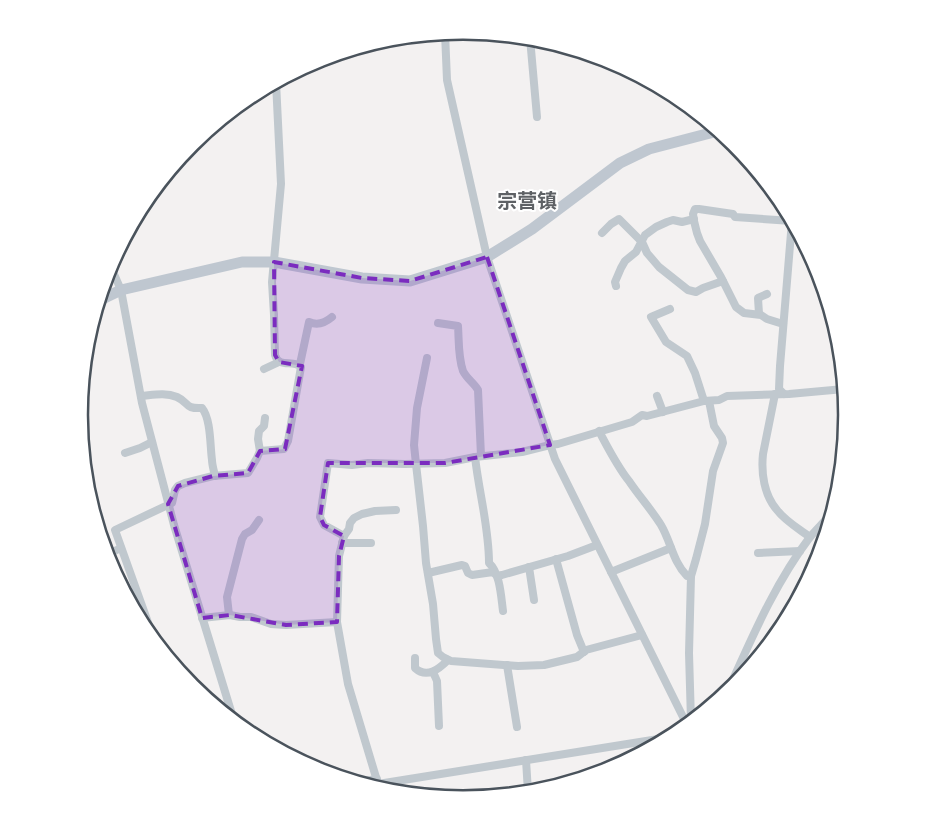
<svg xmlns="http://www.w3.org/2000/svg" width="925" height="830" viewBox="0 0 925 830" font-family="'Source Sans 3','Noto Sans SC',sans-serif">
<rect width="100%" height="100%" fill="#f3f1f1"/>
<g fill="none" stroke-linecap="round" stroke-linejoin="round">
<g stroke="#c0c8ce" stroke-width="8">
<path d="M 445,33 L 447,80 L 487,257 L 555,459 L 687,725"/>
<path d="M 530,38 L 537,117"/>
<path d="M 602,233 L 611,224 L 619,219 L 642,242 L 647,253 L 659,267 L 688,290 L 696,292 L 703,288 L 723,281"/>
<path d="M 110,265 L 121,290 L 142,403 L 174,525 L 234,721"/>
<path d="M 616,286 L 615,282 L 621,268 L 625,261 L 636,252 L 645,235 L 656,227 L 667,222 L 673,220 L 682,222 L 694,219"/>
<path d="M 670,309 L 651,317 L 666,342 L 687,356 L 695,373 L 704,401"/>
<path d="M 759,314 L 758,298 L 767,294"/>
<path d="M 438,323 L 458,326 C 459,340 458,357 463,371 C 467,379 474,383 478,390 L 481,456"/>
<path d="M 783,324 L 767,319 L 761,315 L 744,313 L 736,307 L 721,277 L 700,241 L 697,233 L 694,221 L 693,214 L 695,209 L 699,209 L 733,214 L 735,217 L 792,221"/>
<path d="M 427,358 L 417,408 L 414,445 L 416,464 L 423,526 L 426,563 L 433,604 L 436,639 L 438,653 L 443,657 L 451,661 L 518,666 L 544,665 L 577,657 L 586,650 L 642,635"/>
<path d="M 300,364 L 309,322 C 318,326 325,323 332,317"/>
<path d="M 264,369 L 279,362"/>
<path d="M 775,394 L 763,454 C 761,473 764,495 777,510 C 785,521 799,529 810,537"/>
<path d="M 784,394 L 779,389 L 780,366 L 792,221"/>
<path d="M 141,396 C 153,395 165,392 177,397 C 190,403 184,409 202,408 C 211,419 210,446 212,460 C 212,465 214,471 215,476"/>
<path d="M 657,396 L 663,412"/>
<path d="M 599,431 C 608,448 617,466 629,481 C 639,496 651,509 661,525 C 671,542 673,562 687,576 L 691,576"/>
<path d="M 260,451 L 258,439 L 259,431 L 264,426 L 265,418"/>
<path d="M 125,453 L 140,448 L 152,442"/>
<path d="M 475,457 C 479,493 489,527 489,563 C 500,573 501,596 503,611"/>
<path d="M 344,536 L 324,525 L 320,517 L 328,463 L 352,465 L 368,463 L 405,464 L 445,463 L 475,457 L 522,452 L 550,445 L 558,444 L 632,422 L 642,415 L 647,416 L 704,401 L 719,400 L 727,396 L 789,394 L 844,389"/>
<path d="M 342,543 L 371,543"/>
<path d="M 758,553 L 800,551"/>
<path d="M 106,555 L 121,548"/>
<path d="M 556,559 L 577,635 L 584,652"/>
<path d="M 529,567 L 534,600"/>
<path d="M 611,572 L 671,548"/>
<path d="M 428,573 L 462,565 L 465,566 L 468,573 L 472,575 L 493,572 L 497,576 L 502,575 L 568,556 L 597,545"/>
<path d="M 229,615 L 227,597 L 242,539 L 245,534 L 252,530 L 259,520"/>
<path d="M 202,618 L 230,615 L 240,617 L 251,617 L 271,624 L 286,625 L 337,622"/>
<path d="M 155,642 L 115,530 L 172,503 L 175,490 L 178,486 L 185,483 L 213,476 L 248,473 L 257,458 L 260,451 L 284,449 L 288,441 L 301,367 C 293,359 279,369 275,355 L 274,315 L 272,282 L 281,184 L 276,82"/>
<path d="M 415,658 L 415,668 C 427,679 439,669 448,660"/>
<path d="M 507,665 L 517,727"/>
<path d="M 433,672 L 437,681 L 439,726"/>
<path d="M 729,690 L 731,684 C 754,633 776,582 810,537 C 817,529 824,522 831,514"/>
<path d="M 691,721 L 689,653 L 691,576 L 696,559 L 705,524 L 713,471 L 723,443 L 722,438 L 714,426 L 709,401"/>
<path d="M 526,760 L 528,792"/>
<path d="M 357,782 L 377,779"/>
<path d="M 378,784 L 348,684 L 337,622 L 339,556 L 344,536 L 349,529 L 350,523 L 354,518 L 362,514 L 375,511 L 396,510"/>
<path d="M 377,787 L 378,784 L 671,737"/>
</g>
<path stroke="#bfc7d0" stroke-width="11" d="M 98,301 L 121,290 L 242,262 L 274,262 L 362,278 L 410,281 L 487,257 L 532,229 L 620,163 L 649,149 L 718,131"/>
</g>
<path fill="#7b2cbf" fill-opacity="0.2" stroke="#7b2cbf" stroke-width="4" stroke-dasharray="10 6" stroke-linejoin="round" d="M 487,257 L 550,445 L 445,463 L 328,463 L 320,517 L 324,525 L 344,536 L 339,556 L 337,622 L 286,625 L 230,615 L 202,618 L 168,504 L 178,486 L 213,476 L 248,473 L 260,451 L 285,449 L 302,366 L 279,362 L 275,355 L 274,262 L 362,278 L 410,281 Z"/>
<g text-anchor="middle" stroke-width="4" stroke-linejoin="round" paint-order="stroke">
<g font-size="20" font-weight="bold" fill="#5e6165" stroke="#fff">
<text x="527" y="208">宗营镇</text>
</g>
</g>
<path d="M0 0H925V830H0ZM88 415a375 375 0 1 1 750 0a375 375 0 1 1-750 0Z" fill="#fff" fill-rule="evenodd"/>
<path fill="none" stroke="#4a535c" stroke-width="2.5" d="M88 415a375 375 0 1 1 750 0a375 375 0 1 1-750 0Z"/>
</svg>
